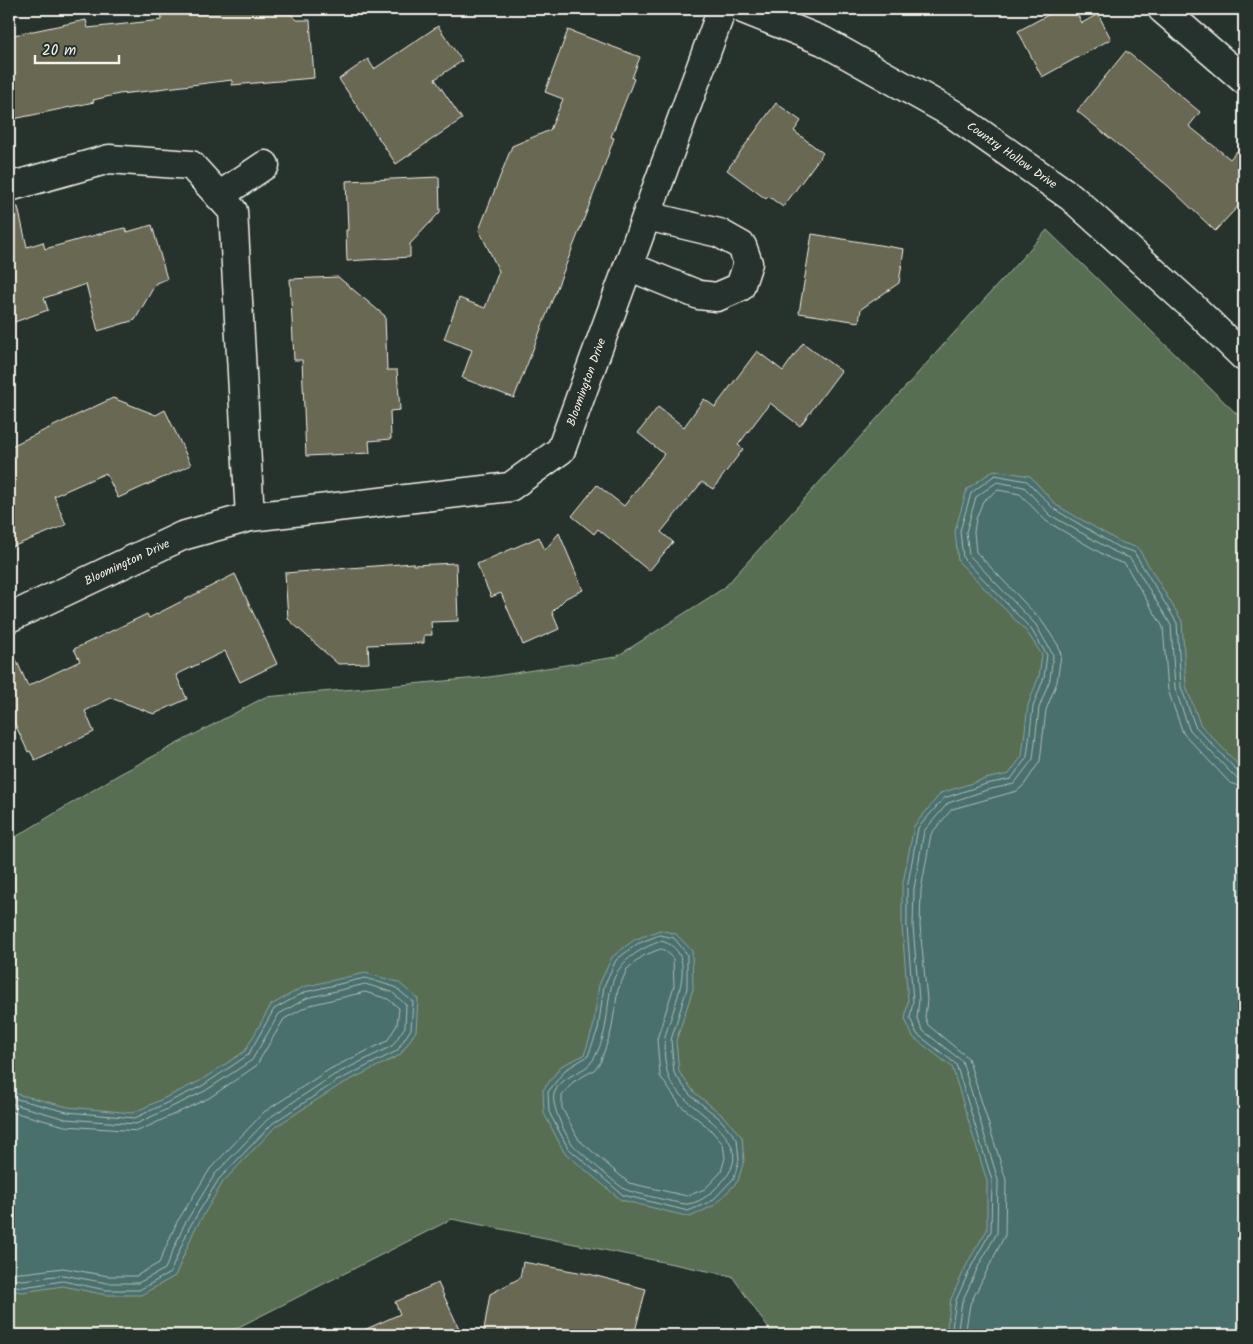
<svg xmlns="http://www.w3.org/2000/svg" width="1253" height="1344" viewBox="0 0 1253 1344" font-family="Kalam,sans-serif">
<rect width="100%" height="100%" fill="#26332d"/>
<filter id="ink" filterUnits="userSpaceOnUse"><feTurbulence type="fractalNoise" baseFrequency=".02" numOctaves="2"/><feDisplacementMap in="SourceGraphic" scale="10" xChannelSelector="R" yChannelSelector="G"/><feConvolveMatrix kernelMatrix="1 2 1 2 8 2 1 2 1" color-interpolation-filters="sRGB"/></filter>
<g filter="url(#ink)">
<path fill="#586e53" stroke="#a6b09e" d="M 1047,230 L 1244,421 L 1244,1335 L 773,1335 L 732,1276 L 452,1219 L 223,1335 L 9,1335 L 9,841 L 118,775 L 265,697 L 489,677 L 616,657 L 724,588 Z"/>
<g fill="#4a6f6d" stroke="#8ea39e">
<path d="M 994,470 L 1030,476 L 1056,505 L 1120,542 L 1138,548 L 1182,621 L 1186,686 L 1200,724 L 1244,771 L 1244,1335 L 946,1335 L 951,1299 L 969,1260 L 987,1230 L 987,1181 L 952,1067 L 913,1037 L 905,1019 L 908,1001 L 902,926 L 902,888 L 914,826 L 941,793 L 985,779 L 1009,774 L 1022,756 L 1028,705 L 1039,676 L 1042,655 L 1027,632 L 958,561 L 955,531 L 967,489 Z"/>
<path d="M 660,930 L 676,934 L 692,951 L 693,989 L 676,1041 L 679,1072 L 694,1092 L 722,1115 L 742,1137 L 744,1160 L 738,1181 L 715,1205 L 690,1217 L 621,1200 L 564,1152 L 544,1113 L 543,1090 L 561,1066 L 584,1055 L 593,1028 L 599,985 L 612,957 L 634,940 Z"/>
<path d="M 365,973 L 398,982 L 418,999 L 416,1031 L 400,1055 L 340,1085 L 275,1127 L 223,1182 L 194,1231 L 175,1276 L 141,1295 L 106,1295 L 63,1286 L 23,1292 L 9,1290 L 9,1092 L 68,1107 L 133,1113 L 200,1081 L 245,1051 L 271,1005 L 303,987 Z"/>
</g>
<g fill="none" stroke-linecap="round" stroke-linejoin="round">
<g stroke="#b0bdb7" stroke-width="1">
<path d="M 660,935 L 674,938 L 687,954 L 687,988 L 671,1040 L 674,1073 L 690,1095 L 719,1118 L 737,1139 L 739,1160 L 734,1178 L 712,1201 L 688,1211 L 623,1195 L 568,1148 L 549,1112 L 548,1092 L 565,1070 L 588,1056 L 598,1029 L 604,986 L 616,960 L 637,944 Z"/>
<path d="M 661,941 C 703,951 671,1011 665,1037 C 663,1047 665,1065 668,1075 C 677,1110 765,1135 722,1182 C 713,1191 703,1202 688,1204 C 683,1205 632,1192 626,1190 C 617,1185 582,1154 574,1146 C 566,1137 551,1106 554,1094 C 560,1075 586,1073 593,1060 C 623,1010 586,968 661,941 Z"/>
<path d="M 661,949 L 666,951 L 673,959 L 674,986 L 657,1039 L 660,1076 L 680,1105 L 709,1128 L 723,1144 L 725,1158 L 721,1172 L 705,1189 L 687,1196 L 629,1183 L 579,1140 L 562,1108 L 562,1096 L 573,1082 L 594,1070 L 600,1063 L 611,1032 L 618,990 L 627,969 L 643,956 Z"/>
<path d="M 9,1097 L 67,1112 L 135,1118 L 202,1086 L 248,1055 L 274,1009 L 305,992 L 365,978 L 395,987 L 413,1002 L 411,1029 L 397,1051 L 337,1081 L 273,1123 L 219,1179 L 189,1228 L 170,1273 L 139,1290 L 106,1290 L 63,1281 L 23,1287 L 9,1285"/>
<path d="M 9,1103 L 66,1119 L 136,1124 L 205,1091 L 252,1060 L 279,1014 L 307,998 L 365,984 L 392,992 L 406,1005 L 405,1027 L 392,1046 L 334,1075 L 269,1118 L 215,1174 L 184,1225 L 165,1269 L 138,1283 L 107,1283 L 63,1275 L 23,1280 L 9,1279"/>
<path d="M 9,1111 L 65,1126 L 138,1131 L 209,1098 L 256,1066 L 284,1019 L 310,1005 L 365,992 L 388,999 L 399,1008 L 397,1025 L 387,1041 L 330,1069 L 264,1112 L 210,1169 L 177,1222 L 159,1263 L 136,1276 L 108,1276 L 63,1268 L 23,1273 L 9,1271"/>
<path d="M 951,1335 L 956,1300 L 973,1263 L 991,1231 L 992,1180 L 956,1064 L 917,1034 L 910,1018 L 913,1001 L 907,926 L 907,889 L 918,828 L 944,798 L 986,784 L 1011,779 L 1027,757 L 1033,707 L 1044,677 L 1047,655 L 1031,629 L 963,558 L 960,531 L 971,493 L 995,475 L 1027,481 L 1054,509 L 1118,547 L 1134,552 L 1177,623 L 1181,687 L 1195,726 L 1239,773 L 1244,774"/>
<path d="M 957,1335 L 962,1302 L 979,1265 L 997,1233 L 998,1180 L 962,1061 L 922,1030 L 917,1018 L 919,1000 L 913,926 L 914,889 L 924,831 L 948,803 L 987,790 L 1014,784 L 1033,759 L 1039,708 L 1050,679 L 1053,655 L 1036,625 L 969,555 L 966,532 L 976,497 L 997,482 L 1024,487 L 1050,515 L 1115,552 L 1130,558 L 1171,625 L 1175,688 L 1189,729 L 1235,777 L 1244,780"/>
<path d="M 965,1335 L 970,1304 L 1005,1235 L 1006,1180 L 968,1058 L 928,1025 L 925,1017 L 927,1000 L 920,926 L 921,890 L 931,834 L 952,809 L 1017,791 L 1024,785 L 1040,761 L 1046,710 L 1057,682 L 1061,655 L 1058,645 L 1041,620 L 976,552 L 974,532 L 976,519 L 983,501 L 998,490 L 1020,494 L 1046,521 L 1111,559 L 1125,564 L 1163,627 L 1168,690 L 1183,733 L 1230,783 L 1244,788"/>
</g>
</g>
<g fill="#686752" stroke="#f4f1e8">
<path d="M 161,9 L 285,9 L 297,20 L 310,20 L 314,78 L 232,85 L 232,80 L 158,89 L 158,90 L 119,94 L 93,100 L 94,102 L 9,120 L 9,36 L 86,20 L 88,28 L 162,20 Z"/>
<path d="M 1059,9 L 1074,9 L 1082,23 L 1098,14 L 1111,39 L 1042,77 L 1018,31 Z"/>
<path d="M 438,26 L 462,61 L 435,79 L 462,119 L 396,164 L 339,79 L 368,59 L 374,69 Z"/>
<path d="M 568,30 L 640,57 L 632,78 L 634,79 L 611,137 L 614,138 L 601,175 L 514,398 L 462,378 L 472,350 L 444,339 L 459,298 L 485,308 L 499,271 L 479,230 L 512,146 L 550,130 L 563,99 L 545,92 Z"/>
<path d="M 1126,51 L 1200,112 L 1189,126 L 1230,159 L 1244,143 L 1244,200 L 1215,231 L 1168,186 L 1077,111 Z"/>
<path d="M 776,103 L 801,121 L 794,131 L 823,153 L 783,207 L 768,196 L 766,199 L 727,170 Z"/>
<path d="M 439,177 L 440,212 L 410,244 L 410,257 L 347,261 L 346,230 L 348,230 L 346,181 Z"/>
<path d="M 18,207 L 27,247 L 43,242 L 45,249 L 103,233 L 125,228 L 127,232 L 152,225 L 167,279 L 156,283 L 135,320 L 98,331 L 86,284 L 44,298 L 48,310 L 9,324 L 9,208 Z"/>
<path d="M 812,234 L 904,249 L 899,283 L 861,309 L 859,322 L 799,313 Z"/>
<path d="M 338,277 L 385,316 L 387,370 L 397,370 L 400,410 L 390,411 L 391,439 L 369,441 L 370,453 L 306,456 L 302,360 L 294,360 L 290,279 Z"/>
<path d="M 803,343 L 841,371 L 800,426 L 770,403 L 738,445 L 743,449 L 713,489 L 702,482 L 661,532 L 673,542 L 649,571 L 598,529 L 594,534 L 572,516 L 597,485 L 624,506 L 664,454 L 638,433 L 658,407 L 684,427 L 704,399 L 715,407 L 757,351 L 783,371 Z"/>
<path d="M 113,398 L 156,415 L 165,410 L 191,465 L 118,498 L 106,473 L 54,496 L 66,525 L 9,548 L 9,447 Z"/>
<path d="M 559,533 L 583,590 L 566,598 L 552,612 L 559,629 L 523,645 L 501,593 L 491,597 L 477,564 L 539,537 L 545,550 Z"/>
<path d="M 413,563 L 413,565 L 456,563 L 458,621 L 431,622 L 432,635 L 424,635 L 424,643 L 368,645 L 369,663 L 338,664 L 288,619 L 285,573 Z"/>
<path d="M 235,574 L 277,664 L 240,682 L 225,651 L 176,675 L 187,699 L 154,714 L 111,698 L 85,711 L 94,732 L 35,760 L 30,751 L 28,752 L 9,711 L 9,644 L 28,686 L 80,661 L 74,649 L 147,614 L 149,618 Z"/>
<path d="M 523,1262 L 589,1274 L 646,1289 L 634,1335 L 483,1335 L 490,1294 L 520,1278 Z"/>
<path d="M 438,1283 L 462,1335 L 353,1335 L 400,1314 L 395,1302 Z"/>
</g>
<g fill="none" stroke-linecap="round" stroke-linejoin="round">
<defs>
<g id="minor">
<path d="M 743,9 L 823,41 L 953,114 L 1071,197 L 1196,310 L 1244,357"/>
<path d="M 1162,9 L 1244,80"/>
<path d="M 9,187 L 109,159 L 191,165 L 233,211 L 250,517"/>
<path d="M 219,196 L 265,165"/>
<path d="M 628,266 L 699,295 L 717,297 L 740,287 L 748,263 L 742,246 L 719,233 L 647,216"/>
<path d="M 9,618 L 182,536 L 250,517 L 510,487 L 561,450 L 722,9"/>
</g>
</defs>
<use href="#minor" stroke="#f4f1e8" stroke-width="31"/>
<use href="#minor" stroke="#26332d" stroke-width="28"/>
</g>
</g>
<g text-anchor="middle" stroke-width="4.5" stroke-linejoin="round" paint-order="stroke">
<g font-size="12" fill="#f4f1e8" stroke="#26332d">
<text transform="translate(1012 155) rotate(35)" y="4">Country Hollow Drive</text>
<text transform="translate(586 382) rotate(-70)" y="4">Bloomington Drive</text>
<text transform="translate(127 562) rotate(-25)" y="4">Bloomington Drive</text>
</g>
</g>
<rect width="1253" height="1344" fill="none" stroke="#26332d" stroke-width="30"/>
<rect x="15" y="15" width="1223" height="1314" fill="none" stroke="#f4f1e8" stroke-width="2" filter="url(#ink)"/>
<path d="M35 55v8h84v-8" fill="none" stroke="#f4f1e8" stroke-width="2.5"/>
<text x="42" y="55" font-size="15" fill="#f4f1e8" stroke="#26332d" stroke-width="4" paint-order="stroke">20 m</text>
</svg>
